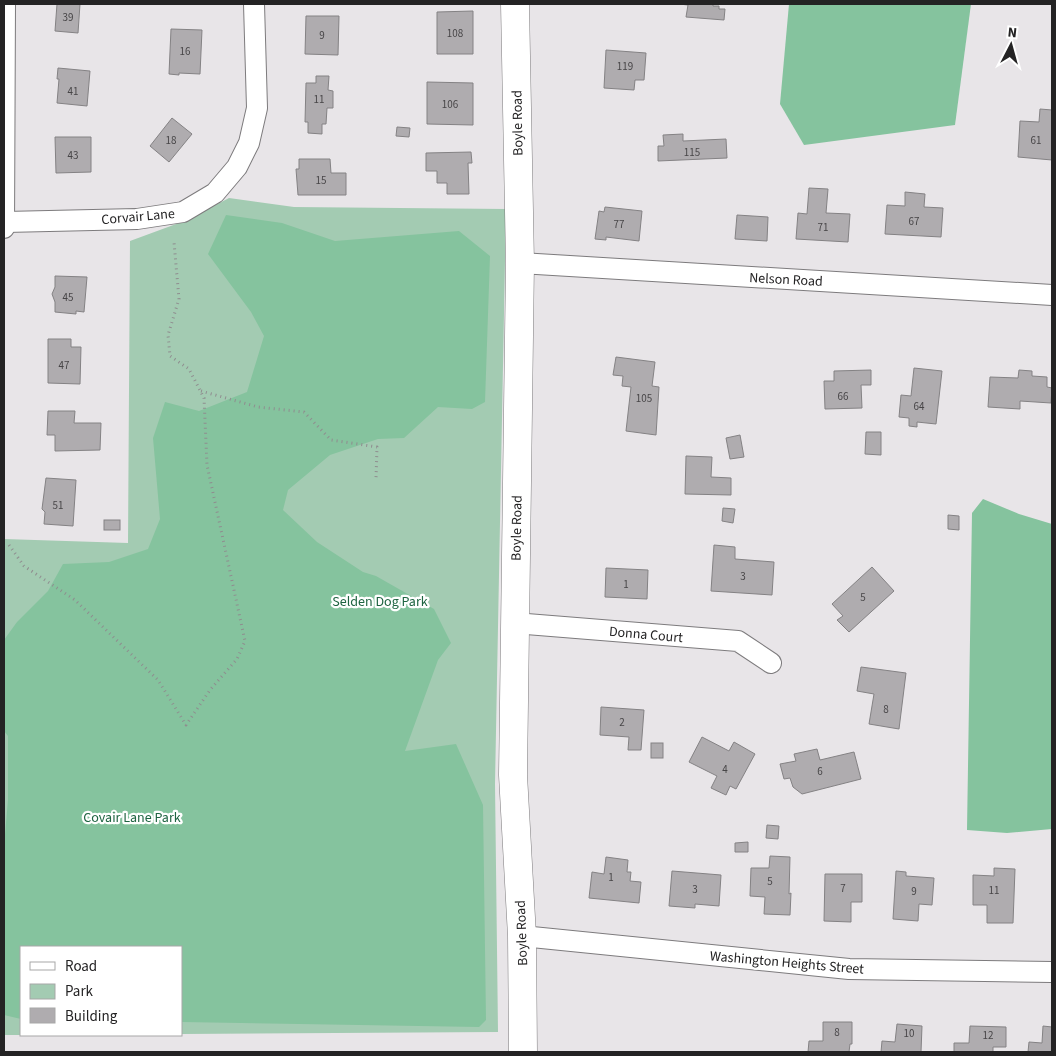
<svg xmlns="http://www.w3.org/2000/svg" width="1056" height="1056" viewBox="0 0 1056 1056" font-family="'Source Sans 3',sans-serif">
<rect width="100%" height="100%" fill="#e8e5e8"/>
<path fill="#a3cbb2" d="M 229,198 L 294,207 L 506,209 L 495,784 L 498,1032 L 181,1034 L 181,947 L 21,947 L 21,1035 L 4,1035 L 4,539 L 128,543 L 130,241 L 187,220 Z"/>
<g fill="#85c39e">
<path d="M 789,4 L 971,4 L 955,125 L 804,145 L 780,104 Z"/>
<path d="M 226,215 L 282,223 L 335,241 L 459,231 L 490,256 L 485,402 L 472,409 L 438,407 L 404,438 L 378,439 L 330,455 L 288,490 L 283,510 L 317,542 L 363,572 L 376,576 L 434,609 L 451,643 L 438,660 L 405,751 L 456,744 L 483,805 L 486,1020 L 479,1027 L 181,1022 L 181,947 L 21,947 L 21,1019 L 4,1015 L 4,846 L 8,800 L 8,736 L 4,731 L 4,640 L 17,622 L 48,591 L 63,564 L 109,562 L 148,549 L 160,519 L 153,438 L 165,402 L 199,411 L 247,392 L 264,336 L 251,312 L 208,254 Z"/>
<path d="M 983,499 L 1019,514 L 1052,524 L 1052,829 L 1007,833 L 967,830 L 972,513 Z"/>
</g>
<g fill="#afacaf" stroke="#848284">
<path d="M 57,4 L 80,4 L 78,33 L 55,31 Z"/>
<path d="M 679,4 L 713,4 L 713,6 L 719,6 L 719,9 L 725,9 L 724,20 L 686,17 L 688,5 Z"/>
<path d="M 473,11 L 473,54 L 437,54 L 437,12 Z"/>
<path d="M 306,16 L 339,16 L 338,55 L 305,54 Z"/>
<path d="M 171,29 L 202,30 L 200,74 L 179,73 L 179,75 L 169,74 Z"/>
<path d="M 606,50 L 646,53 L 644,80 L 635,80 L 634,90 L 604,88 Z"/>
<path d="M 58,68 L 90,71 L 87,106 L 57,103 L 59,79 L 57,79 Z"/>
<path d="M 316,76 L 329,76 L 328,90 L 333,91 L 333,108 L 327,108 L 326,124 L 322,124 L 322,134 L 308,133 L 308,122 L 305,122 L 306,83 L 316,83 Z"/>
<path d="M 427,82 L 473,83 L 473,125 L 427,124 Z"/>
<path d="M 1040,109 L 1052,110 L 1052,160 L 1018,157 L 1020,121 L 1039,122 Z"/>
<path d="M 172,118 L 192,134 L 169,162 L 150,146 Z"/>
<path d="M 397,127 L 410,128 L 409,137 L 396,136 Z"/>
<path d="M 683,134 L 683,141 L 726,139 L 727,158 L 658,161 L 658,146 L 664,146 L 663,135 Z"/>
<path d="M 55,137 L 91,137 L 91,172 L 56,173 Z"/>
<path d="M 471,152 L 472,163 L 468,163 L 469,194 L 447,194 L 447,183 L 437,183 L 437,171 L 426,171 L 426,153 Z"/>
<path d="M 299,159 L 330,159 L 331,173 L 346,173 L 346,195 L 298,195 L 296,169 L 299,169 Z"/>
<path d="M 809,188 L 828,189 L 826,213 L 850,214 L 848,242 L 796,239 L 798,213 L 807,214 Z"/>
<path d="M 905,192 L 925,194 L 924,207 L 943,208 L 941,237 L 885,234 L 887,205 L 905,206 Z"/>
<path d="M 605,207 L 642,211 L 639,241 L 606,237 L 606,240 L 595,239 L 599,211 L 604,212 Z"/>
<path d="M 737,215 L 768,217 L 767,241 L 735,239 Z"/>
<path d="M 55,276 L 87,277 L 84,312 L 76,311 L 76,314 L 55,312 L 55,302 L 52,294 L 55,287 Z"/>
<path d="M 48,339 L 71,339 L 71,347 L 81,347 L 80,384 L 48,383 Z"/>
<path d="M 616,357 L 655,362 L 652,386 L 659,387 L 656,435 L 626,431 L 631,387 L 622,386 L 623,376 L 613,375 Z"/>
<path d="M 914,368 L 942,371 L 936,424 L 917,422 L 917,427 L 909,426 L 909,418 L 899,417 L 901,395 L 911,396 Z"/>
<path d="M 871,370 L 871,385 L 861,385 L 862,408 L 825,409 L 824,381 L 834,381 L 834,371 Z"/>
<path d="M 1019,370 L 1032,371 L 1032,376 L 1047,377 L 1047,387 L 1052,388 L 1051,403 L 1020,401 L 1020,409 L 988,407 L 990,377 L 1018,378 Z"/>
<path d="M 48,411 L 75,411 L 74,423 L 101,423 L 100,450 L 55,451 L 55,435 L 47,435 Z"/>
<path d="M 866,432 L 881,432 L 881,455 L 865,454 Z"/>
<path d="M 740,435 L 744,457 L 730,459 L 726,438 Z"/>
<path d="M 686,456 L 712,457 L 711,477 L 731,478 L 731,495 L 685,494 Z"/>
<path d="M 46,478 L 76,480 L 73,526 L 44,524 L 45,512 L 42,509 Z"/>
<path d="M 723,508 L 735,509 L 733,523 L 722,521 Z"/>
<path d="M 948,515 L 959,516 L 959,530 L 948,529 Z"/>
<rect x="104" y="520" width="16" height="10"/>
<path d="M 714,545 L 735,547 L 735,559 L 774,562 L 772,595 L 711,591 Z"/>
<path d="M 872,567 L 894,591 L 849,632 L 837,620 L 843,616 L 832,604 Z"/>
<path d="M 606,568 L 648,570 L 647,599 L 605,597 Z"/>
<path d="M 861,667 L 906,673 L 899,729 L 869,724 L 874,694 L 857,691 Z"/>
<path d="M 601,707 L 644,710 L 641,750 L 628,750 L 629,737 L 600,735 Z"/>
<path d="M 702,737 L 729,751 L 734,742 L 755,754 L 736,789 L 730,786 L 726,795 L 711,788 L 717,776 L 689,762 Z"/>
<rect x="651" y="743" width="12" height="15"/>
<path d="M 817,749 L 820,760 L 854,752 L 861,779 L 802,794 L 793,787 L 790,778 L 784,779 L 780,764 L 796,761 L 794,754 Z"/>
<path d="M 767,825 L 779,826 L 778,839 L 766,838 Z"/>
<path d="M 748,842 L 748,852 L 735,852 L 735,843 Z"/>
<path d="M 770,856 L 790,857 L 789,894 L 791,893 L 790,915 L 764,914 L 765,897 L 750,896 L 751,868 L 769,868 Z"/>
<path d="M 606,857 L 628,860 L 627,872 L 631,872 L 630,881 L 641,882 L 639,903 L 589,898 L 592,872 L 604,874 Z"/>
<path d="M 994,868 L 1015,869 L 1013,923 L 987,923 L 987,905 L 973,905 L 973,875 L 994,876 Z"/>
<path d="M 672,871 L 721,875 L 719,906 L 695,904 L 695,908 L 669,906 Z"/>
<path d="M 896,871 L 906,872 L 906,876 L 934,878 L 932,905 L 919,904 L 918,921 L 893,919 Z"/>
<path d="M 825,874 L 862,874 L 862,902 L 851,902 L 851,922 L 824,921 Z"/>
<path d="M 823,1022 L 852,1022 L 852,1044 L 850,1044 L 849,1052 L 808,1052 L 809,1041 L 823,1041 Z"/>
<path d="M 897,1024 L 922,1026 L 921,1052 L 881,1052 L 882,1041 L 895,1042 Z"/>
<path d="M 970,1026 L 1006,1027 L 1006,1047 L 993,1047 L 993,1052 L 954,1052 L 954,1043 L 969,1043 Z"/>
<path d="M 1043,1026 L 1052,1027 L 1052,1052 L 1028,1052 L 1029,1042 L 1042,1043 Z"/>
</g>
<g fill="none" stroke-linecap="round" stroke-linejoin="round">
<defs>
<g id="street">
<path d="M 5,222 L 137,219 L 183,212 L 215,193 L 237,167 L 249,143 L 257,108 L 254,4"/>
<path d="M 4,228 L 5,4"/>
<path d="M 520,263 L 1052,295"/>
<path d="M 514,623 L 738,641 L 771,663"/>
<path d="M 522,936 L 849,969 L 1052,972"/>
</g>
<path id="secondary" d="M 515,4 L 520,263 L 513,775 L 522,936 L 523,1052"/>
</defs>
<use href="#street" stroke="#7d7b7d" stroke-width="22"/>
<use href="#secondary" stroke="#7d7b7d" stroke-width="29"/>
<g stroke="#8f8d8f" stroke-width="3" stroke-dasharray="1 4" stroke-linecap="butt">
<path d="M 201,391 L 258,407 L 304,412 L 331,440 L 377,447 L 376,479"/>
<path d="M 9,545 L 24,566 L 75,600 L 158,680 L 186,725 L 210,690 L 237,659 L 245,641 L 207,465 L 204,398 L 189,369 L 170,356 L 168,335 L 179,299 L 174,242"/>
</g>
<use href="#street" stroke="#fff" stroke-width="20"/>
<use href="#secondary" stroke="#fff" stroke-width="28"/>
</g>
<g text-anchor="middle" stroke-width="4.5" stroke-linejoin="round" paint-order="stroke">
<g font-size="11" fill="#474547">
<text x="68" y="21">39</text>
<text x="455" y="37">108</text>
<text x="322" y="39">9</text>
<text x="185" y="55">16</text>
<text x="625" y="70">119</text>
<text x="73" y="95">41</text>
<text x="319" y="103">11</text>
<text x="450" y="108">106</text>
<text x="171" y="144">18</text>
<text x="1036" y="144">61</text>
<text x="692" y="156">115</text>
<text x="73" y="159">43</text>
<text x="321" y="184">15</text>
<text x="914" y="225">67</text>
<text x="619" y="228">77</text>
<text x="823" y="231">71</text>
<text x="68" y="301">45</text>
<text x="64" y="369">47</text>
<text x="843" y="400">66</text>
<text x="644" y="402">105</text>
<text x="919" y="410">64</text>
<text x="58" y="509">51</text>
<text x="743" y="580">3</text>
<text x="626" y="588">1</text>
<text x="863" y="601">5</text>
<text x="886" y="713">8</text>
<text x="622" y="726">2</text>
<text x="725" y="773">4</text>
<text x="820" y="775">6</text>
<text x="611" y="881">1</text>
<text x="770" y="885">5</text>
<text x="843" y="892">7</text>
<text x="695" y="893">3</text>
<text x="994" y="894">11</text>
<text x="914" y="895">9</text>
<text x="837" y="1036">8</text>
<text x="909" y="1037">10</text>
<text x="988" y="1039">12</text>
</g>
<g font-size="14" fill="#242324" stroke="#fff">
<text transform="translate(517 123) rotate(-91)" y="5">Boyle Road</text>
<text transform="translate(138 216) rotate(-5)" y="5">Corvair Lane</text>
<text transform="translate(786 279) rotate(3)" y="5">Nelson Road</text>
<text transform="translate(516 528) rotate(-89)" y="5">Boyle Road</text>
<text transform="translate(646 634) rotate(5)" y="5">Donna Court</text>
<text transform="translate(521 933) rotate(-92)" y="5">Boyle Road</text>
<text transform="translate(787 962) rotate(5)" y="5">Washington Heights Street</text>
</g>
<g font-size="14" fill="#1e6441" stroke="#fff">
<text x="380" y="606">Selden Dog Park</text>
<text x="132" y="822">Covair Lane Park</text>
</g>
</g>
<rect width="1056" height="1056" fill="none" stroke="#242324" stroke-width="10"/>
<rect x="20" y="946" width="162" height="90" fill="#ffffff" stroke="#a7a7a7"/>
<rect x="30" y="962" width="25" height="8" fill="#ffffff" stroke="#a7a7a7"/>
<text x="65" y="971" font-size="15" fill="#242324">Road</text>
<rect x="30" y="984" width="25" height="15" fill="#a3cbb2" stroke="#a7a7a7"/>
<text x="65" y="996" font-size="15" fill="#242324">Park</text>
<rect x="30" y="1008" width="25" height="15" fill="#afacaf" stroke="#a7a7a7"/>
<text x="65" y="1021" font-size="15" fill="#242324">Building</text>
<g transform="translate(1011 45) rotate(6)" stroke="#ffffff" stroke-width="4" paint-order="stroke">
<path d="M0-4L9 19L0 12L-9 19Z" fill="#242324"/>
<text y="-8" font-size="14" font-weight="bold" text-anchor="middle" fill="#242324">N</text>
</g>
</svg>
